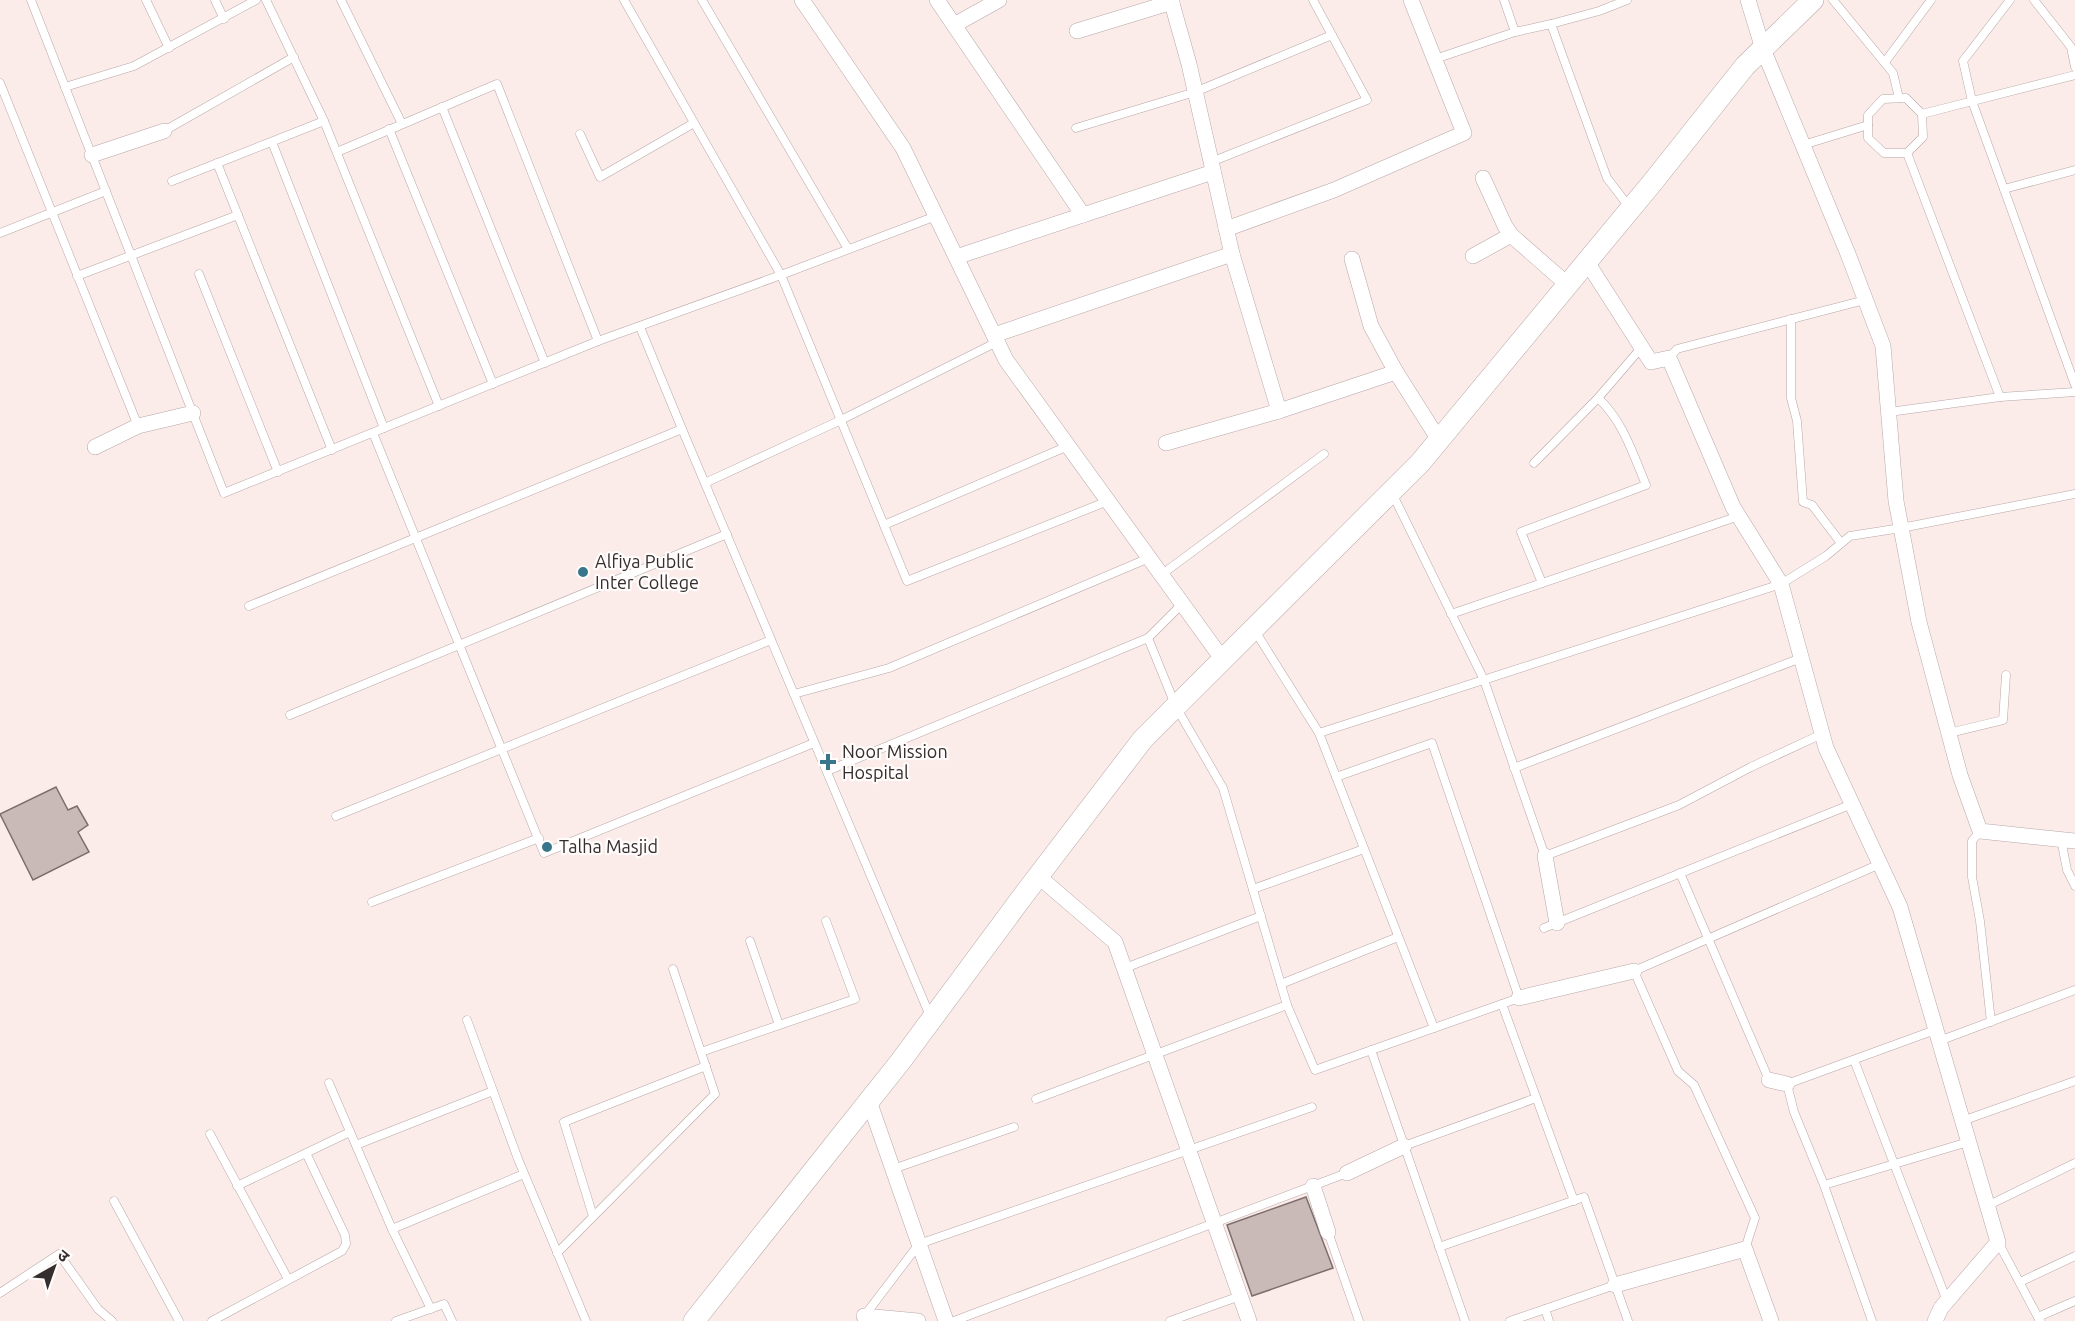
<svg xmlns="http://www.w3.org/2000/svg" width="2075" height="1321" viewBox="0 0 2075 1321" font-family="Ubuntu,'Noto Sans Devanagari',sans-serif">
<rect width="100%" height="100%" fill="#fbebe9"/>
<g fill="#c9bab8" stroke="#7c6e6d" stroke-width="1.5">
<path d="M 56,787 L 68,810 L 77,806 L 88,825 L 78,832 L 89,852 L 33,880 L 0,814 Z"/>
<path d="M 1306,1197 L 1333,1268 L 1252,1296 L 1227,1225 Z"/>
</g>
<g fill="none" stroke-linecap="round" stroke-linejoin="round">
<defs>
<g id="lane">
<path d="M 31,0 L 224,493 L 598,341 L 781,275 L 936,216"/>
<path d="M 146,0 L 169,48"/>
<path d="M 215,0 L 224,19"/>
<path d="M 266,0 L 324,121 L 439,406"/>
<path d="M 341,0 L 402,124"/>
<path d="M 624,0 L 781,275 L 907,581 L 1108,501"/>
<path d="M 702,0 L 848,249"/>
<path d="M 1504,0 L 1515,32 L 1551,24 L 1607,178 L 1630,208"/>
<path d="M 1833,0 L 1893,73 L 1899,98"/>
<path d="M 2010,0 L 1963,61 L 1972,101 L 2075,385"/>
<path d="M 2034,0 L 2071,47 L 2075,67"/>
<path d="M 1551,24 L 1599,11 L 1627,0"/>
<path d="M 1435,59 L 1515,32"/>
<path d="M 1885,62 L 1931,0"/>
<path d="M 0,83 L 138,426"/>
<path d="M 65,87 L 134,66 L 256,0"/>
<path d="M 1906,98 L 1922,114 L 1923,137 L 1907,153 L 1884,153 L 1868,138 L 1868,115 L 1883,99 Z"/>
<path d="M 442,107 L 545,363"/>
<path d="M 1922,114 L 2075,75"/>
<path d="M 1076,128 L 1195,92 L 1332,35"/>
<path d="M 389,129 L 493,384"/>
<path d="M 164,131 L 294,57"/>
<path d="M 580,134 L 600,177 L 694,123"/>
<path d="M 272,142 L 384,428"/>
<path d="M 1803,145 L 1868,125"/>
<path d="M 337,152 L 497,84 L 598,341"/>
<path d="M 1907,153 L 2000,397"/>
<path d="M 1211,162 L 1367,100 L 1313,0"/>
<path d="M 217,163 L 332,450"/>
<path d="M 172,181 L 324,121"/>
<path d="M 2004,189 L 2075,170"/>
<path d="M 0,233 L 106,191"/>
<path d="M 199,274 L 278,472"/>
<path d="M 77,276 L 238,215"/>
<path d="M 1791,319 L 1791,398 L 1797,421 L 1803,502 L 1812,505 L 1841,543"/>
<path d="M 640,327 L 682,429"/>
<path d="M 1669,358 L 1677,349 L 1865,300"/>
<path d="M 1889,412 L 2000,397 L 2075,392"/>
<path d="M 373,433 L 544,853 L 814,743"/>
<path d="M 1534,463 L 1598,398 L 1641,348"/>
<path d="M 705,483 L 841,420 L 997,342"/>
<path d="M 1392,493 L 1484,680 L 1545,856 L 1679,805 L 1751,767 L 1822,734"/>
<path d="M 884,525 L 1068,446"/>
<path d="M 1161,575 L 1324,454"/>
<path d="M 1542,583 L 1521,532 L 1646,485 C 1633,454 1623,421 1598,398"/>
<path d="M 249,606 L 682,429 L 930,1016"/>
<path d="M 1451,614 L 1739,516"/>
<path d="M 1255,631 L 1319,733 L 1434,1028"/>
<path d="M 1148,638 L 1182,604"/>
<path d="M 794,694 L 889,668 L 1149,558"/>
<path d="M 290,715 L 727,534"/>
<path d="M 1319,733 L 1781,584 L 1826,556 L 1850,536 L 1901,528 L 2075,494"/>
<path d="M 1949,733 L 2003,720 L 2006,675"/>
<path d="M 1514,768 L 1801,658"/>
<path d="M 827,771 L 1148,638 L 1176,707 L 1223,788 L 1287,1005 L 1315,1070 L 1519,998 L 1432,743 L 1336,777"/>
<path d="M 336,816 L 771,640"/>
<path d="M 1980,831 L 1972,841 L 1972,877 L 1980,921 L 1991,1022"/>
<path d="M 2061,839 L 2067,870 L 2075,886"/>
<path d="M 1680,873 L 1769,1080"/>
<path d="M 1253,889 L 1364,849"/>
<path d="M 372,902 L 539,838"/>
<path d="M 1544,928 L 1852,804"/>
<path d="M 750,941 L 779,1025"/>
<path d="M 1125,968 L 1261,916"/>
<path d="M 1281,984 L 1398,937"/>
<path d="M 1502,1004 L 1574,1201"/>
<path d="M 467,1020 L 518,1159 L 586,1321"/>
<path d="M 1939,1041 L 2075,990"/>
<path d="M 1371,1050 L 1465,1321"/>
<path d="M 701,1052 L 855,999 L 826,921"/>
<path d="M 1854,1060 L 1947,1301"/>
<path d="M 329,1083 L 392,1229 L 524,1174"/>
<path d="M 1036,1099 L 1287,1005"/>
<path d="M 1962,1121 L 2075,1081"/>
<path d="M 210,1134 L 288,1279"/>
<path d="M 356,1145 L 493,1091"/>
<path d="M 1404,1146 L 1536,1098"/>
<path d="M 893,1169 L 1014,1127"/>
<path d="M 1824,1185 L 1968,1142"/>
<path d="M 237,1186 L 350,1132"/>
<path d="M 114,1201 L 179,1321"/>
<path d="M 1987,1206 L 2075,1163"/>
<path d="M 593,1216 L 564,1122 L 706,1066"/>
<path d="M 392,1229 L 431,1309"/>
<path d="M 1328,1232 L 1359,1321"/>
<path d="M 1998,1242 L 2040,1321"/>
<path d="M 1439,1247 L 1584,1197 L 1628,1321"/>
<path d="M 1745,1249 L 1755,1218 L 1694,1085 L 1678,1071 L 1634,971 L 1880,864"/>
<path d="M 557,1253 L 715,1094 L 673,969"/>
<path d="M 2020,1282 L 2075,1256"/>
<path d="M 0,1293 L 59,1254 L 98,1309 L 112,1321"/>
<path d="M 1545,1309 L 1549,1321"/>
<path d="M 865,1315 L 919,1244 L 1312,1107"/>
<path d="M 2038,1317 L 2075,1301"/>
<path d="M 212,1321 L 342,1251 L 346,1244 L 345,1235 L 306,1153"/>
<path d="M 396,1321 L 444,1304 L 452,1321"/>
<path d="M 954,1321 L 1347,1173"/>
<path d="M 1170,1321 L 1240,1296"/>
<path d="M 1510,1321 L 1615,1285"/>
<path d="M 1872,1321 L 1824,1185 L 1794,1112 L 1787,1084 L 1935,1030"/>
</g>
<g id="street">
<path d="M 802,0 L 903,148 L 1006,360 L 1223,660"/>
<path d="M 937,0 L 1083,215"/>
<path d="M 1171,0 L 1189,64 L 1232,254 L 1279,411"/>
<path d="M 1748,0 L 1763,49 L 1848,254 L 1883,346 L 1896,501 L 1919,622 L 1960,775 L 1980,831 L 2075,841"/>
<path d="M 954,25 L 999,0"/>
<path d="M 1077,31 L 1172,2"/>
<path d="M 92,155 L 164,131"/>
<path d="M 1483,178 L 1505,226 L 1511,235 L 1568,285"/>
<path d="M 1226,229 L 1334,190 L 1464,133 L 1411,0"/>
<path d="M 1473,256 L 1511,235"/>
<path d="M 956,257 L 1213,172"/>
<path d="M 1352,259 L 1371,326 L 1396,372"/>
<path d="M 1587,262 L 1651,362 L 1669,358 L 1733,507 L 1781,584 L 1826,748 L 1900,907 L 1998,1242 L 1941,1308 L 1935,1321"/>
<path d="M 994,335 L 1232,254"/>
<path d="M 1166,443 L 1279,411 L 1396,372 L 1439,440"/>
<path d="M 95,447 L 138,426 L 193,413"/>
<path d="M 1545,856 L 1557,923"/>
<path d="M 1038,876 L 1115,942 L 1249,1321"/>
<path d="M 1519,998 L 1634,971"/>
<path d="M 1769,1080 L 1787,1084"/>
<path d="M 869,1101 L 946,1321"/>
<path d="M 1347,1173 L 1404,1146"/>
<path d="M 1313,1186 L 1328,1232"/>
<path d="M 1615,1285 L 1745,1249 L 1771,1321"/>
<path d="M 864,1316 L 918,1321"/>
</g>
<path id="secondary" d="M 694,1321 L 900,1062 L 1023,896 L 1143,739 L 1420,463 L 1652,183 L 1745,66 L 1813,0"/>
</defs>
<use href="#lane" stroke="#b7a8a7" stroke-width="9"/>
<use href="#street" stroke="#b7a8a7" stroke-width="16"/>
<use href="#secondary" stroke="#b7a8a7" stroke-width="22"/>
<use href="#lane" stroke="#fff" stroke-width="8"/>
<use href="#street" stroke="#fff" stroke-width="15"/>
<use href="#secondary" stroke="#fff" stroke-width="21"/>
</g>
<g fill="#38768c" stroke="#fffcfb" stroke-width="2">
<circle cx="583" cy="572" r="6"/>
<path d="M825 753h6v6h6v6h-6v6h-6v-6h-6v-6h6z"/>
<circle cx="547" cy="847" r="6"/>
</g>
<g text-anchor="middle" stroke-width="4.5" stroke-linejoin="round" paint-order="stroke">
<g font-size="18" fill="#342e2e" stroke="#fffcfb" text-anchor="start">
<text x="595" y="568">Alfiya Public<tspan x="595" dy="21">Inter College</tspan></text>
<text x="842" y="758">Noor Mission<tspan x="842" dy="21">Hospital</tspan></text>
<text x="559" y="853">Talha Masjid</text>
</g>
</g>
<g transform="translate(54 1267) rotate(40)" stroke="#fffcfb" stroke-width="4.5" paint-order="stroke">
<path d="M0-4.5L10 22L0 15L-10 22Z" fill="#342e2e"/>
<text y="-9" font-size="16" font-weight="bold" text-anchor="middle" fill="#342e2e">उ</text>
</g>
</svg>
